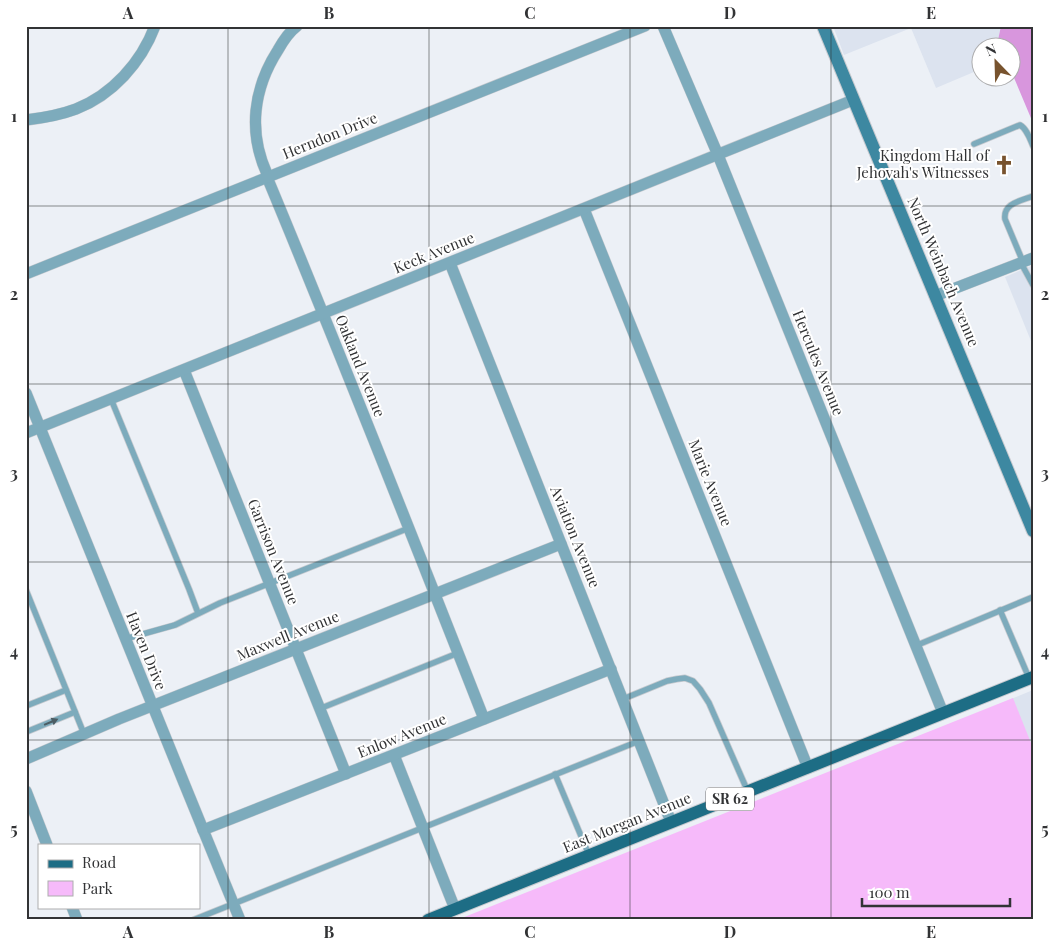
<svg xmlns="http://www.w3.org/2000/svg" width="1059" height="946" viewBox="0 0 1059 946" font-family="'Playfair Display',serif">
<rect width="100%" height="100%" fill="#ecf0f6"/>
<g fill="#dce3ef">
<path d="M 833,26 L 1001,26 L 998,40 L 1001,47 L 982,48 L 981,69 L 936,88 L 911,28 L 844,55 Z"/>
<path d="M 1033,265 L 1033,346 L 1005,277 Z"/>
<path d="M 1033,690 L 1033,753 L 1011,699 Z"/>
</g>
<path fill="#f6bafa" d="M 1013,698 L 1033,748 L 1033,920 L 457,920 Z"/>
<path fill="#d896dd" d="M 1001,26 L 1033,26 L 1033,123 L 1012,73 L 1012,48 L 1001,47 L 998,40 Z"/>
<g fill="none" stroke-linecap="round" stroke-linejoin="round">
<defs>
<g id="service">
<path d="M 974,144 L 1020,125 C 1027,129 1030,139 1033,146"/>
<path d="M 1023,262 L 1005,219 C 1003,203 1021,201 1033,196"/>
<path d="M 1021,263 L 1033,285"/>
<path d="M 111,399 L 189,589 L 198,613"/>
<path d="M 26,590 L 84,734"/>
<path d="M 1000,610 L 1029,678"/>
<path d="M 125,639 L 175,625 L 220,603 L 409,528"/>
<path d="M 915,646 L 1033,597"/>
<path d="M 623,699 L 667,681 L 677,679 L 685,678 L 693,681 L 700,689 L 709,703 L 748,792"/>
<path d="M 26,706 L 66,690"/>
<path d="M 319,709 L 458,653"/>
<path d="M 26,732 L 75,712"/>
<path d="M 555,774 L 589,855"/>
<path d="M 193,920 L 639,741"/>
</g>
<g id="minor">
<path d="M 297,26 C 289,32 283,41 278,50 C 253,89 248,132 267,174 L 267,177 C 342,357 413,538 484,719"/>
<path d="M 663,26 L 718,155 L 943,713"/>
<path d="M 26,120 C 43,118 60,115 76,109 C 112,95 141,63 155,26"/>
<path d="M 584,209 L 808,768"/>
<path d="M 450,263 L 671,822"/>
<path d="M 26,274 L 645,26"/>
<path d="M 935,296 L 1033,258"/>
<path d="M 184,370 L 346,774"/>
<path d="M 26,393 L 184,783 L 240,920"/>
<path d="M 26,433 L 853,100"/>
<path d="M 394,755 L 455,909"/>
<path d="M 26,759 L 119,719 L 561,544"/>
<path d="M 26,791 L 47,845"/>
<path d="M 203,830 L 611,669"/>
<path d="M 72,907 L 77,920"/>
</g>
<path id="secondary" d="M 823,26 L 1033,531"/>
<path id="primary" d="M 428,920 L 1033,677"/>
</defs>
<use href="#service" stroke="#c7cacf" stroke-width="7"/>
<use href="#minor" stroke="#c7cacf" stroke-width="12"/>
<use href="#secondary" stroke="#c7cacf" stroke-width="14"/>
<use href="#primary" stroke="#c7cacf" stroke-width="14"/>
<use href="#service" stroke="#7dabbc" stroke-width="5.5"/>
<use href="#minor" stroke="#7dabbc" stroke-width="11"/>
<use href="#secondary" stroke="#3d88a1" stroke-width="12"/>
<use href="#primary" stroke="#1d6d85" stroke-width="12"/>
</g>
<defs><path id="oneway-solid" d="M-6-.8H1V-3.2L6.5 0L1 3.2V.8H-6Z" transform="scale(1.25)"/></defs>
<use fill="#4c5d64" href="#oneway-solid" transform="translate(51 722) rotate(-23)"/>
<path fill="none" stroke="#323335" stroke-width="1" stroke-opacity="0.55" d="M 228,26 L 228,920M 429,26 L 429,920M 630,26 L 630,920M 831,26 L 831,920M 26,206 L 1033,206M 26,384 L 1033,384M 26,562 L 1033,562M 26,740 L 1033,740"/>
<defs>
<symbol id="church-bare" viewBox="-9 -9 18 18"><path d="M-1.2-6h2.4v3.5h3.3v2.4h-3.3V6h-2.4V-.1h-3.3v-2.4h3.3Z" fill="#78532e" stroke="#fff" stroke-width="2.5" paint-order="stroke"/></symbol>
</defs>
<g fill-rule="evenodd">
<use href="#church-bare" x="990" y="151" width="28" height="28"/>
</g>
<g text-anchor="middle" stroke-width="4" stroke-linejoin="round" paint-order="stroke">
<rect fill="#fff" stroke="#707072" stroke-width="1" x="706" y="787.5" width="48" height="23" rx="4"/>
<g font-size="14" font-weight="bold" fill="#323335">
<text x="730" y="804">SR 62</text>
</g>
<g font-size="15" fill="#323335" stroke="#fff">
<text transform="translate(330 136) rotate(-22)" y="5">Herndon Drive</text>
<text transform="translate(434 253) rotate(-22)" y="5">Keck Avenue</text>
<text transform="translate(943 272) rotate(67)" y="5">North Weinbach Avenue</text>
<text transform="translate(818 363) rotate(68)" y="5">Hercules Avenue</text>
<text transform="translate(360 366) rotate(68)" y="5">Oakland Avenue</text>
<text transform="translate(710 483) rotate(68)" y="5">Marie Avenue</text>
<text transform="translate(575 537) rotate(68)" y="5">Aviation Avenue</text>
<text transform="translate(273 552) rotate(68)" y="5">Garrison Avenue</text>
<text transform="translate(288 636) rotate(-22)" y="5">Maxwell Avenue</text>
<text transform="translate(146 651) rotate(68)" y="5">Haven Drive</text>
<text transform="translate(402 736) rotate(-22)" y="5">Enlow Avenue</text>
<text transform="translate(627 823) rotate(-22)" y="5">East Morgan Avenue</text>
</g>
<g font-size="15" fill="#323335" stroke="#fff" text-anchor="end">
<text x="989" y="161">Kingdom Hall of<tspan x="989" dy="17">Jehovah's Witnesses</tspan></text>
</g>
</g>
<rect width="1059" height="946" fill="none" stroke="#ffffff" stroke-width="55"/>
<rect x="38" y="844" width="162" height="65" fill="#ffffff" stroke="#adadae"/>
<rect x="48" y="860" width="25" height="8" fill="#1d6d85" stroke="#adadae"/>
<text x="82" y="868" font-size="15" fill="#323335">Road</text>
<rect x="48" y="881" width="25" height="15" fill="#f6bafa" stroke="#adadae"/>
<text x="82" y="894" font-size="15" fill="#323335">Park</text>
<g transform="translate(996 62) rotate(337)"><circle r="24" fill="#ffffff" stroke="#adadae"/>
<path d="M0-4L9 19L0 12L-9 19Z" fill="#78532e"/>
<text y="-8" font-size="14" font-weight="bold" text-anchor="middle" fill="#323335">N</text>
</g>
<path d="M862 898v8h148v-8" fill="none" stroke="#323335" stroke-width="2.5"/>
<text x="869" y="898" font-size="15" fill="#323335" stroke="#ffffff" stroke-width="4" paint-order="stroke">100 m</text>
<rect x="28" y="28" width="1004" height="890" fill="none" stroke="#323335" stroke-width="2"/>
<g font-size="16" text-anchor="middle" font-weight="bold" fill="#323335">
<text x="128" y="19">A</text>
<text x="329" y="19">B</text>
<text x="530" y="19">C</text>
<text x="730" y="19">D</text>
<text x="931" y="19">E</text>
<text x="14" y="122">1</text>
<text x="1045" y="122">1</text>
<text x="14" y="300">2</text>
<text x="1045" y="300">2</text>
<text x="14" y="479">3</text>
<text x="1045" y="479">3</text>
<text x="14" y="657">4</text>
<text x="1045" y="657">4</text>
<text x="14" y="835">5</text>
<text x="1045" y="835">5</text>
<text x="128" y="938">A</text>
<text x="329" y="938">B</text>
<text x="530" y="938">C</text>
<text x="730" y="938">D</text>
<text x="931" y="938">E</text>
</g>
</svg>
